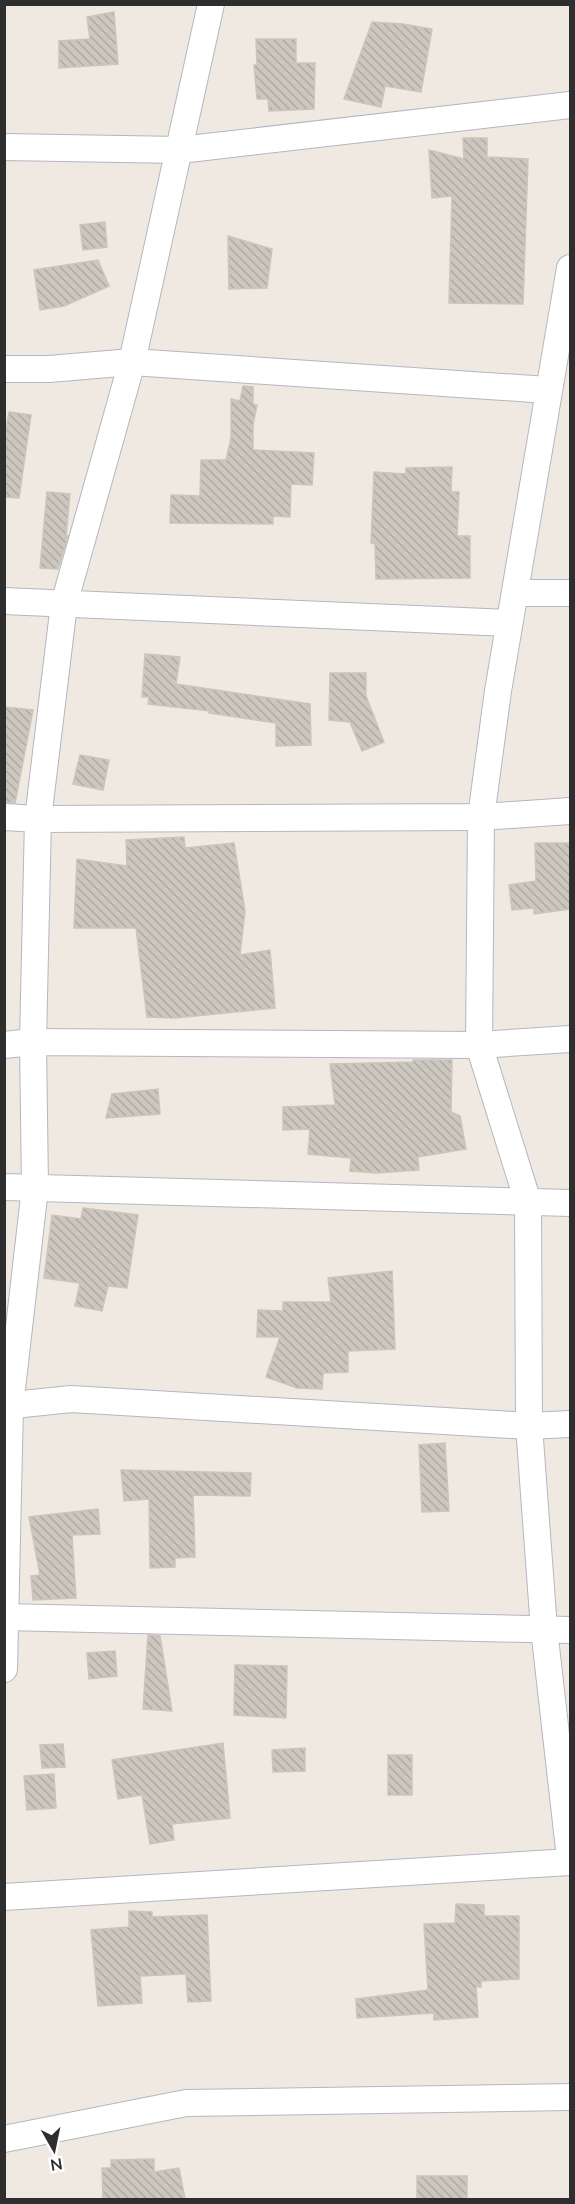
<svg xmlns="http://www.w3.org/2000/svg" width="575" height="2204" viewBox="0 0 575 2204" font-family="Mulish,sans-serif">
<defs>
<pattern id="building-back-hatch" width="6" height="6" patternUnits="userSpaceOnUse" patternTransform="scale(1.5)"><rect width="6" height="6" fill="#cbc7bf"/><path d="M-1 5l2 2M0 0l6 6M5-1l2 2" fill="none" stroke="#afaba4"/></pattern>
</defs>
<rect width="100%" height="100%" fill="#efe9e1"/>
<g fill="url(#building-back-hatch)" stroke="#cbc5ba" stroke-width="1.5">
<path d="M 114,12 L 118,64 L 59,68 L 59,41 L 90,39 L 87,17 Z"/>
<path d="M 372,22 L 403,24 L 432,29 L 421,92 L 385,86 L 381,107 L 344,99 Z"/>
<path d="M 256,39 L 296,39 L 296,63 L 315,63 L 314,109 L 269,111 L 268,99 L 257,99 L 254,65 L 257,65 Z"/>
<path d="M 463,138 L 487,138 L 487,157 L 528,159 L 523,304 L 449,303 L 452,196 L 432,198 L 429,150 L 464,159 Z"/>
<path d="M 105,222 L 107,247 L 83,250 L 80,225 Z"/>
<path d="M 228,236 L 272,249 L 267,288 L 229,289 Z"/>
<path d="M 98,260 L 109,286 L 64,306 L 40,310 L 34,270 Z"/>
<path d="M 243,386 L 253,387 L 253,404 L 257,405 L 253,425 L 253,450 L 314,453 L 312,485 L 291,484 L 290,517 L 273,516 L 273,524 L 170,523 L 171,495 L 200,496 L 201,460 L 226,460 L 231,438 L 231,399 L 240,401 Z"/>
<path d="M 9,412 L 31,415 L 19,498 L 4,497 L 4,438 Z"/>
<path d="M 452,467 L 451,492 L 459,492 L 457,536 L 470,536 L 470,578 L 376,579 L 375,544 L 371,543 L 374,472 L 406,474 L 406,468 Z"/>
<path d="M 47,492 L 70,494 L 66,536 L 68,536 L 58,569 L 40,568 Z"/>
<path d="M 145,654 L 180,657 L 176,684 L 310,704 L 311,745 L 276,746 L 276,723 L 209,713 L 210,711 L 148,704 L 149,697 L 142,697 Z"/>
<path d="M 330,673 L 366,673 L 366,696 L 384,742 L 362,751 L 350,722 L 329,720 Z"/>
<path d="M 4,707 L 33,710 L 15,803 L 4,802 Z"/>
<path d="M 80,755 L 109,760 L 103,790 L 73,784 Z"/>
<path d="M 184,837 L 185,848 L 234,843 L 245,911 L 240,955 L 270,950 L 275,1008 L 175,1018 L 147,1017 L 136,928 L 74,928 L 77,859 L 127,866 L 126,840 Z"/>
<path d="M 535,843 L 570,843 L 570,909 L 534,914 L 534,908 L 512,910 L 509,885 L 536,881 Z"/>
<path d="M 413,1060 L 452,1060 L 451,1112 L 460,1116 L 466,1149 L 418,1157 L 419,1170 L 376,1173 L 350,1171 L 351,1158 L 308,1154 L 310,1129 L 283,1130 L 283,1107 L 335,1105 L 330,1064 L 413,1062 Z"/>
<path d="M 158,1089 L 160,1114 L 106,1118 L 112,1094 Z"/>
<path d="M 83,1208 L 138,1215 L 127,1288 L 108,1286 L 102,1311 L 75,1306 L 80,1283 L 44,1278 L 52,1215 L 81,1219 Z"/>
<path d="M 392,1271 L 395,1349 L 348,1351 L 348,1372 L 323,1373 L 322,1389 L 297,1388 L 266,1377 L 280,1337 L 257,1337 L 258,1310 L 283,1311 L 283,1302 L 331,1302 L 328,1278 Z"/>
<path d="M 445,1443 L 449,1511 L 422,1512 L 419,1445 Z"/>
<path d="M 121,1470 L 251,1473 L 250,1496 L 193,1495 L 195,1557 L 175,1558 L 175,1567 L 150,1568 L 149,1499 L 124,1501 Z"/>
<path d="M 98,1509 L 100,1534 L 72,1535 L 76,1598 L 33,1600 L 31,1576 L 40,1575 L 29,1517 Z"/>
<path d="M 148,1635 L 160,1636 L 172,1711 L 143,1709 Z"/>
<path d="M 115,1651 L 117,1676 L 89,1679 L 87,1653 Z"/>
<path d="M 235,1665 L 287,1666 L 286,1718 L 234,1715 Z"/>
<path d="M 223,1743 L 230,1818 L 172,1824 L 174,1840 L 150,1844 L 142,1795 L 118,1799 L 112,1760 Z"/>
<path d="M 63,1744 L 65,1767 L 42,1768 L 40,1745 Z"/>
<path d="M 305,1748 L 305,1771 L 273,1772 L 272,1750 Z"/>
<rect x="388" y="1755" width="24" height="40"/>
<path d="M 54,1774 L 56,1808 L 27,1810 L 24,1776 Z"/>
<path d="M 456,1904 L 484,1905 L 484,1916 L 519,1916 L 519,1979 L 481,1981 L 481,1987 L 476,1986 L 478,2017 L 434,2020 L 434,2013 L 357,2018 L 356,1999 L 428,1990 L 424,1924 L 455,1923 Z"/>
<path d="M 129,1911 L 152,1912 L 152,1917 L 207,1915 L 211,2001 L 188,2002 L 186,1974 L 140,1976 L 142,2003 L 98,2006 L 91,1930 L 129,1927 Z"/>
<path d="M 154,2159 L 154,2172 L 179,2168 L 185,2199 L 103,2199 L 102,2168 L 111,2168 L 111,2160 Z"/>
<rect x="417" y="2176" width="50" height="23"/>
</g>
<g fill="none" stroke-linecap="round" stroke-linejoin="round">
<defs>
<g id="street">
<path d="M 4,147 L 180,150 L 570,105"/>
<path d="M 570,268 L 498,691 L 481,817 L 479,1045 L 528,1202 L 529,1426 L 544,1629 L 570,1858"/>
<path d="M 4,369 L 49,369 L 132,362 L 548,390"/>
<path d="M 516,593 L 570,593"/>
<path d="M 4,601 L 509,623"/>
<path d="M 4,817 L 38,819 L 481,817 L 570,811"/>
<path d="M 4,1045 L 33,1042 L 479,1045 L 570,1039"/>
<path d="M 4,1187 L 570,1203"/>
<path d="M 4,1406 L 71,1399 L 529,1426 L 570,1424"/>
<path d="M 4,1617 L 570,1630"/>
<path d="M 4,1669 L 10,1406 L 35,1188 L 33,1042 L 38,819 L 64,604 L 132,362 L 211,4"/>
<path d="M 4,1897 L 570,1862"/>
<path d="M 4,2139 L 186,2103 L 570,2097"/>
</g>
</defs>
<use href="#street" stroke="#b4b7c1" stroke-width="28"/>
<use href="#street" stroke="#fff" stroke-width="26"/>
</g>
<rect width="575" height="2204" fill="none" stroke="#2e2e2e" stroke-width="12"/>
<g transform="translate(54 2150) rotate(171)" stroke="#ffffff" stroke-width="4.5" paint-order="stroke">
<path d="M0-4.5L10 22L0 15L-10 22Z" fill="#2e2e2e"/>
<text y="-9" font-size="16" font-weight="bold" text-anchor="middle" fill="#2e2e2e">N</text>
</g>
</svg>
